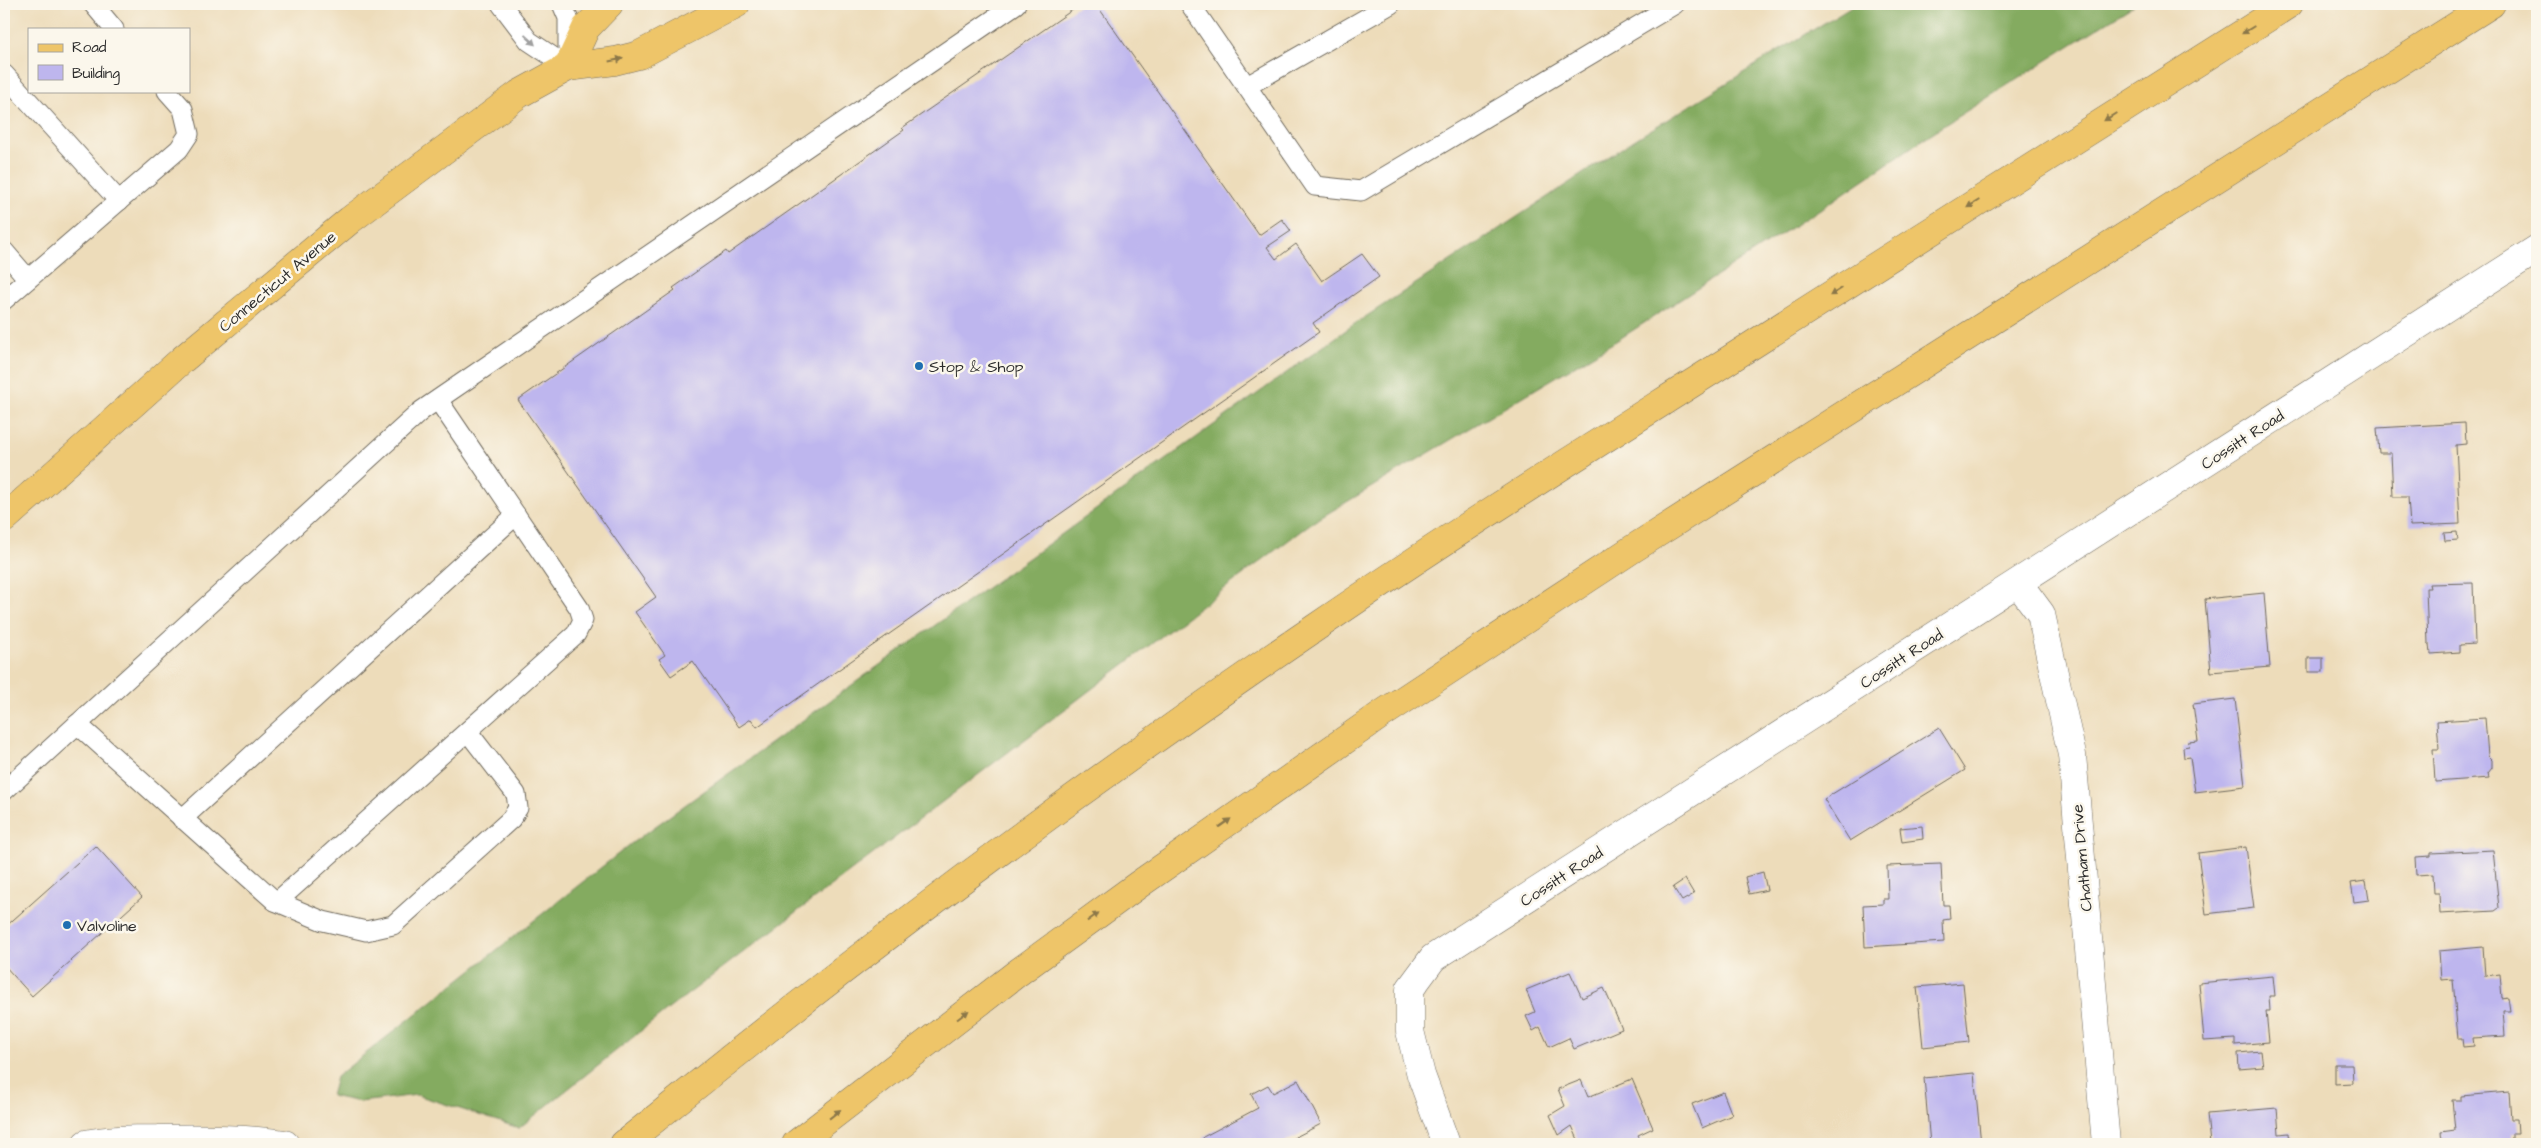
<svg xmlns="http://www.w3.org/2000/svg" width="2541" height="1148" viewBox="0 0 2541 1148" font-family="'Architects Daughter',sans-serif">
<rect width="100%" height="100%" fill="#fbf7ec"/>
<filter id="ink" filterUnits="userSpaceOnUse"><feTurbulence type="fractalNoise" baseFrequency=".02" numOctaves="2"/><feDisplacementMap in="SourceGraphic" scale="10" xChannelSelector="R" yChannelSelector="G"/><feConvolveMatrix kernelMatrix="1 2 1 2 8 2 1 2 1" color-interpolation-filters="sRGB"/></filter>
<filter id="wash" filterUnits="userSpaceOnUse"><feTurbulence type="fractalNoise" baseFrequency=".0096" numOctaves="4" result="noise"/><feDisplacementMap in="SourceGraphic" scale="20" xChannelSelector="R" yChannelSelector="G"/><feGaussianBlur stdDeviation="1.12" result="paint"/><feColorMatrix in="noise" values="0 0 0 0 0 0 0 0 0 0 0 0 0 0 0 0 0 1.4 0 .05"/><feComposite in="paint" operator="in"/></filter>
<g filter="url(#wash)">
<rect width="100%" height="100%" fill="#eddcba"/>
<path fill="#84ab61" stroke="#586b46" d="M 1855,4 L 2136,4 L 1938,129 L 1834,200 L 1621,338 L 1310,524 L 671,1007 L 519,1128 L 417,1095 L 360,1102 L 331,1096 L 336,1077 L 632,843 L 1353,325 L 1634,140 Z"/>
<g id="blocks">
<g fill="#beb6ee">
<path d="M 1081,4 L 1096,4 L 1259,235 L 1282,219 L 1291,231 L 1267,247 L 1276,259 L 1296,244 L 1322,281 L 1362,254 L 1379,277 L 1313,323 L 1319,332 L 757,727 L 751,719 L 739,727 L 693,661 L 671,676 L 659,659 L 665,655 L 635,612 L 656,597 L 518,400 L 675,290 L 673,288 L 726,251 L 728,254 L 904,130 L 902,128 Z"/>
<path d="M 2465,423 L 2466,444 L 2456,445 L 2460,524 L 2410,526 L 2408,497 L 2393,497 L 2391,453 L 2379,453 L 2377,428 Z"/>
<path d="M 2457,532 L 2458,540 L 2445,541 L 2444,533 Z"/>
<path d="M 2473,583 L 2475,644 L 2460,645 L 2460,652 L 2431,654 L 2430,644 L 2428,644 L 2426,588 L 2430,588 L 2429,584 Z"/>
<path d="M 2264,593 L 2270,667 L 2211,672 L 2205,599 Z"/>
<rect x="2308" y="658" width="15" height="14"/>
<path d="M 2235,699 L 2245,786 L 2195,792 L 2190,757 L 2184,758 L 2183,747 L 2189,746 L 2188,742 L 2198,741 L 2193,704 Z"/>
<path d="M 2485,718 L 2488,756 L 2492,760 L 2492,768 L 2488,773 L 2489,778 L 2435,782 L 2433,749 L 2439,749 L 2437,721 Z"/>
<path d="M 1939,728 L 1965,770 L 1850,841 L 1824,799 Z"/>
<path d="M 1922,826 L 1923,839 L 1902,842 L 1900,828 Z"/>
<path d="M 96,846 L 142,897 L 32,996 L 4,965 L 4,928 Z"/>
<path d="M 2246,847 L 2254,908 L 2206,914 L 2198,853 Z"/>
<path d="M 2493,850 L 2499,908 L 2495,911 L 2440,914 L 2439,893 L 2434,893 L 2433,874 L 2416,875 L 2415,857 L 2431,856 L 2431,853 Z"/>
<path d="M 1941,864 L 1943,905 L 1949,905 L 1950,919 L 1943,920 L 1944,942 L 1865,947 L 1863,905 L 1883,904 L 1883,899 L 1888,899 L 1887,866 Z"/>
<path d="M 1763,872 L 1767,890 L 1749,894 L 1745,877 Z"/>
<path d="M 1685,879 L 1694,894 L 1682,901 L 1673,887 Z"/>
<path d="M 2366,881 L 2369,900 L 2354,902 L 2351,883 Z"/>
<path d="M 2483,947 L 2485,976 L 2500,974 L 2502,998 L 2508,997 L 2510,1011 L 2503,1011 L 2505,1036 L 2473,1038 L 2474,1046 L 2463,1047 L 2462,1039 L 2458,1039 L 2453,979 L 2441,980 L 2439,951 Z"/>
<path d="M 1570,972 L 1582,998 L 1604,988 L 1622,1029 L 1574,1049 L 1569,1038 L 1549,1047 L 1540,1027 L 1533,1031 L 1526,1016 L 1535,1012 L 1526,990 Z"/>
<path d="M 2273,976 L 2275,996 L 2269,996 L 2270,1011 L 2266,1011 L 2269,1042 L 2235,1045 L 2235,1039 L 2204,1041 L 2199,983 Z"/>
<path d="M 1963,983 L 1969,1042 L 1923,1047 L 1917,987 Z"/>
<path d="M 2261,1051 L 2263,1067 L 2239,1069 L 2238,1053 Z"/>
<path d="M 2335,1064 L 2352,1064 L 2353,1083 L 2335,1084 Z"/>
<path d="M 1974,1073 L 1981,1144 L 1930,1144 L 1924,1078 Z"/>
<path d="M 1632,1079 L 1653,1128 L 1638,1135 L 1641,1141 L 1634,1144 L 1580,1144 L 1572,1126 L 1559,1135 L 1550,1115 L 1565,1106 L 1558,1089 L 1581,1080 L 1588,1097 Z"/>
<path d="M 1298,1080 L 1321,1124 L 1282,1144 L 1207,1144 L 1203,1137 L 1258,1108 L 1251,1094 L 1268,1085 L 1273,1093 Z"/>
<path d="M 1723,1092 L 1732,1115 L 1702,1128 L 1692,1104 Z"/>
<path d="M 2509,1092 L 2511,1119 L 2517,1119 L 2518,1133 L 2512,1133 L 2512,1144 L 2442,1144 L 2441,1132 L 2455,1130 L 2452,1100 L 2461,1100 L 2461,1096 Z"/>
<path d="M 2277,1108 L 2279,1134 L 2289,1133 L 2290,1144 L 2210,1144 L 2207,1114 Z"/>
</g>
</g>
</g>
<g filter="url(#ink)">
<use href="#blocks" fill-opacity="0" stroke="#6f695d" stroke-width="1"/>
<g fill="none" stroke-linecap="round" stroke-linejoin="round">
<defs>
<g id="lane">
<path d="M 93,4 L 114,29"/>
<path d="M 501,4 L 529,41 L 568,67"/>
<path d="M 562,4 L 568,18 L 568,58"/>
<path d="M 1190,4 L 1315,186 L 1361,191 L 1675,4"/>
<path d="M 4,74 L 119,201"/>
<path d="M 1247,86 L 1391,4"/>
<path d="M 4,251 L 28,279"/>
<path d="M 4,300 L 179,149 L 189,134 L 183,109 L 167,91"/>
<path d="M 77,724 L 275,901 L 280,899 L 576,634 L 583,620 L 579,608 L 438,400"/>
<path d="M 4,791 L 421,411 L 1016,4"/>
<path d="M 182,819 L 516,515"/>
<path d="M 275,901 L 323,921 L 366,931 L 393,925 L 511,819 L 518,808 L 516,794 L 468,732"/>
</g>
<g id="street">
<path d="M 2018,583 L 2041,614 L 2072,755 L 2106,1144"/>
<path d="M 86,1144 C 109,1139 134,1139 158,1139 C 201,1138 243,1138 285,1144"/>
<path d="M 1446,1144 L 1421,1075 L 1410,1031 L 1410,989 L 1433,958 L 2537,249"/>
</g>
<g id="primary">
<path d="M 568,67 L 586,28 L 609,4"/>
<path d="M 4,519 L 183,359 L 350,220 L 519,94 L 568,67 L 615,61 L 639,55 L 736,4"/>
</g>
<g id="highway">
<path d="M 624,1144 C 847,962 1077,790 1315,628 C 1449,536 1587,450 1724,363 C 1912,243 2100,124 2289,4"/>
<path d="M 796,1144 L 1016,974 L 1138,885 L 1382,714 L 1634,548 L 2491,4"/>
</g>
</defs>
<use href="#lane" stroke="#6f695d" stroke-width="21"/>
<use href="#street" stroke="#6f695d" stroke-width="29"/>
<use href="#primary" stroke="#6f695d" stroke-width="29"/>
<use href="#highway" stroke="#6f695d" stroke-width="29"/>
<use href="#lane" stroke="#fff" stroke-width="19"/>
<use href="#street" stroke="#fff" stroke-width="28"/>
<use href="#primary" stroke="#eec569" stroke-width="28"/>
<use href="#highway" stroke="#eec569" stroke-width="28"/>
</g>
<defs><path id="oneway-solid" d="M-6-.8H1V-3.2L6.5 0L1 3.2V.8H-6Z" transform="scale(1.25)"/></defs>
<g fill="#8c784a">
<use href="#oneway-solid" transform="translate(2248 30) rotate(148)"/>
<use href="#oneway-solid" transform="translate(616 60) rotate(-11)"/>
<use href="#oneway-solid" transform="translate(2110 117) rotate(148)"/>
<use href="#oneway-solid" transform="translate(1973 204) rotate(148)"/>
<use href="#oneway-solid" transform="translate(1836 292) rotate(148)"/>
<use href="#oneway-solid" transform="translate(1225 823) rotate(-35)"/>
<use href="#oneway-solid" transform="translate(1093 917) rotate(-36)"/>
<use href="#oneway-solid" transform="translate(963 1015) rotate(-37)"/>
<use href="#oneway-solid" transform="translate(835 1114) rotate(-38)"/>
</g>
<use fill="#a0a0a0" href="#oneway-solid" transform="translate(530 40) rotate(43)"/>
</g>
<g fill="#1f6fb2" stroke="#fbf7ec" stroke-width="2">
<circle cx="919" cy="366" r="5"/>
<circle cx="67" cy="925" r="5"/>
</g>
<g text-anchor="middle" stroke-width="5" stroke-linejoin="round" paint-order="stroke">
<g font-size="16" fill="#2b2b2b" stroke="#fbf7ec">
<text transform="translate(277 281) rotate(-40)" y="6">Connecticut Avenue</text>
<text transform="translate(2242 439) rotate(-33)" y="6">Cossitt Road</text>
<text transform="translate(1901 658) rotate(-33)" y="6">Cossitt Road</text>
<text transform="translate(2081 858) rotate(-95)" y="6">Chatham Drive</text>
<text transform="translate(1561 876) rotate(-33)" y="6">Cossitt Road</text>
</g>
<g font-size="16" fill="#2b2b2b" stroke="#fbf7ec" text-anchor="start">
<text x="929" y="372">Stop &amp; Shop</text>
<text x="77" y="931">Valvoline</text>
</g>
</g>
<rect width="2541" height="1148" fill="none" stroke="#fbf7ec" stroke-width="20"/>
<rect x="28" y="28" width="162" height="65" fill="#fbf7ec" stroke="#a8a59f"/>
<rect x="38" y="44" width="25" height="8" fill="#eec569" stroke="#a8a59f"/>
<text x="72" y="52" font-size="15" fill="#2b2b2b">Road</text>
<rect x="38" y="65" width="25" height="15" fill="#beb6ee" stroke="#a8a59f"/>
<text x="72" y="78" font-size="15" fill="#2b2b2b">Building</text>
</svg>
